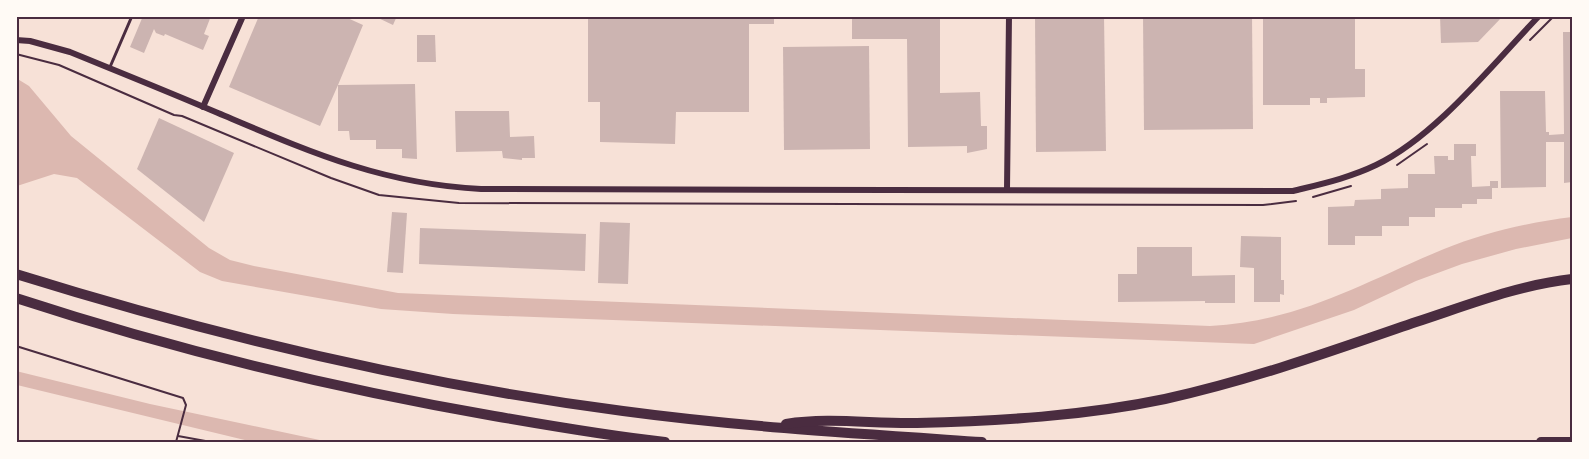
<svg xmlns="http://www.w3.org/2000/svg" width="1589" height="459" viewBox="0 0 1589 459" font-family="'Nunito Sans',sans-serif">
<rect width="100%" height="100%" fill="#f7e1d7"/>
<g fill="#dcb8b0">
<path d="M 16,78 L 29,86 L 71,136 L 209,248 L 230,260 L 254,266 L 398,293 L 1210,326 C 1301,321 1362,283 1444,249 C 1484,233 1530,222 1572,217 L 1572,238 L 1516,249 L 1462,264 L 1416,281 L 1354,310 L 1254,344 L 453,314 L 381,309 L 222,281 L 200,272 L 77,178 L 54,174 L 17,186 Z"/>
<path d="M 16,371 L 150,404 L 329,442 L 253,442 L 17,385 Z"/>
</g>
<g fill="#ccb4b1">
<path d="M 143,16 L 211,16 L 204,34 L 209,36 L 203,50 L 165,34 L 164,36 L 156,33 L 154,29 L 144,53 L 130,47 Z"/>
<path d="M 259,16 L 343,16 L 363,25 L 338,85 L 415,84 L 417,159 L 402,158 L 402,149 L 376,149 L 376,140 L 350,140 L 349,131 L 338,131 L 338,85 L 320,126 L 229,87 Z"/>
<path d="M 374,16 L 397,16 L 393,25 Z"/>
<path d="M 588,16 L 774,16 L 774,24 L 749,24 L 749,112 L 676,112 L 675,144 L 600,142 L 600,102 L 588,102 Z"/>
<path d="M 852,16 L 940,16 L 940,93 L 980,92 L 981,126 L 987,126 L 987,149 L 967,153 L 967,146 L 908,147 L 907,39 L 852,39 Z"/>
<path d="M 1035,16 L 1104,16 L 1106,151 L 1036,152 Z"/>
<path d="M 1143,16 L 1252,16 L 1253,129 L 1144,130 Z"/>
<path d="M 1263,16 L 1355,16 L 1355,69 L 1365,69 L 1365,97 L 1327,98 L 1327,103 L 1320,103 L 1320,98 L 1310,98 L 1310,105 L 1263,105 Z"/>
<path d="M 1440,16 L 1503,16 L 1478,42 L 1441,43 Z"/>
<path d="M 1563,32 L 1572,32 L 1572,182 L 1564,183 L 1564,142 L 1546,142 L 1546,187 L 1501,188 L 1500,91 L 1545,91 L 1546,132 L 1549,132 L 1549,135 L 1564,134 Z"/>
<path d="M 417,35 L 435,35 L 436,62 L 417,62 Z"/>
<path d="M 869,46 L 870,149 L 784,150 L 783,47 Z"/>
<path d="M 455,111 L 509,111 L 510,137 L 534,136 L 535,158 L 522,158 L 522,160 L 503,158 L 502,151 L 456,152 Z"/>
<path d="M 159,118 L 234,153 L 204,222 L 137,169 Z"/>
<path d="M 1454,144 L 1476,144 L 1476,156 L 1471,156 L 1472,187 L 1490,186 L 1490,181 L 1498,181 L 1498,188 L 1492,188 L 1492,199 L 1477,199 L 1477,204 L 1462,204 L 1462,208 L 1435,208 L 1435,217 L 1409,217 L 1409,226 L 1382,226 L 1382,236 L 1355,236 L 1355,245 L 1328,245 L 1328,207 L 1354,206 L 1355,200 L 1381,199 L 1381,189 L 1408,188 L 1408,174 L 1435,174 L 1434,156 L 1448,156 L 1448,160 L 1454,160 Z"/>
<path d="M 392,212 L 407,213 L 403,273 L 387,272 Z"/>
<path d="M 600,222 L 630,223 L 628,284 L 598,283 Z"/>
<path d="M 420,228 L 586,234 L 585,271 L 419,264 Z"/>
<path d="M 1241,236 L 1281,237 L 1281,280 L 1284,280 L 1284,295 L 1280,294 L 1280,302 L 1254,302 L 1254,268 L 1240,267 Z"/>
<path d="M 1137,247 L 1192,247 L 1192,276 L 1235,275 L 1235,303 L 1205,303 L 1205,301 L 1118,302 L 1118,274 L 1137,274 Z"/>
</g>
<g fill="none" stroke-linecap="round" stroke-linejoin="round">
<g stroke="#4a2c40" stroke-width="2">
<path d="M 1530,40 L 1554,16"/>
<path d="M 16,54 L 59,65 L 174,115 L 182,116 L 331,178 L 379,195 L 459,203 L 1263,205 L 1296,201"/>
<path d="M 1397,165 L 1427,144"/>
<path d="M 1313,197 L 1351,186"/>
<path d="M 16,346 L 183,398 L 186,405 L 176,442"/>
<path d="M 178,436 L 211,442"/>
</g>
<path stroke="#4a2c40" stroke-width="3" d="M 110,67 L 132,16"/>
<g stroke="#4a2c40" stroke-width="6">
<path d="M 16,40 L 30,41 L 70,52 C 119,72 169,92 218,113 C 308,151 381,184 481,189 L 1293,191 C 1321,184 1349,178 1376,165 C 1436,136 1492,65 1539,16"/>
<path d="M 203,107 L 243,16"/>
<path d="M 1007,189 L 1009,16"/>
</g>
<g stroke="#4a2c40" stroke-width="10">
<path d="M 16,274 C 215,336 416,384 623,411 C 742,427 862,434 982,442"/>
<path d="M 16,298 C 172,349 333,388 494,416 C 551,426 608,436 665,442"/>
<path d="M 786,424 C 829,417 873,424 917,423 C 1000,421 1084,416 1165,399 C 1251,380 1332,351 1416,322 C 1468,305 1518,285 1572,279"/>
<path d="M 1541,442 L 1572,442"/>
</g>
</g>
<rect width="1589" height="459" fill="none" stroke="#fffaf5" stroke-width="36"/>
<rect x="18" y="18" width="1553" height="423" fill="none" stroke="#4a2c40" stroke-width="2"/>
</svg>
